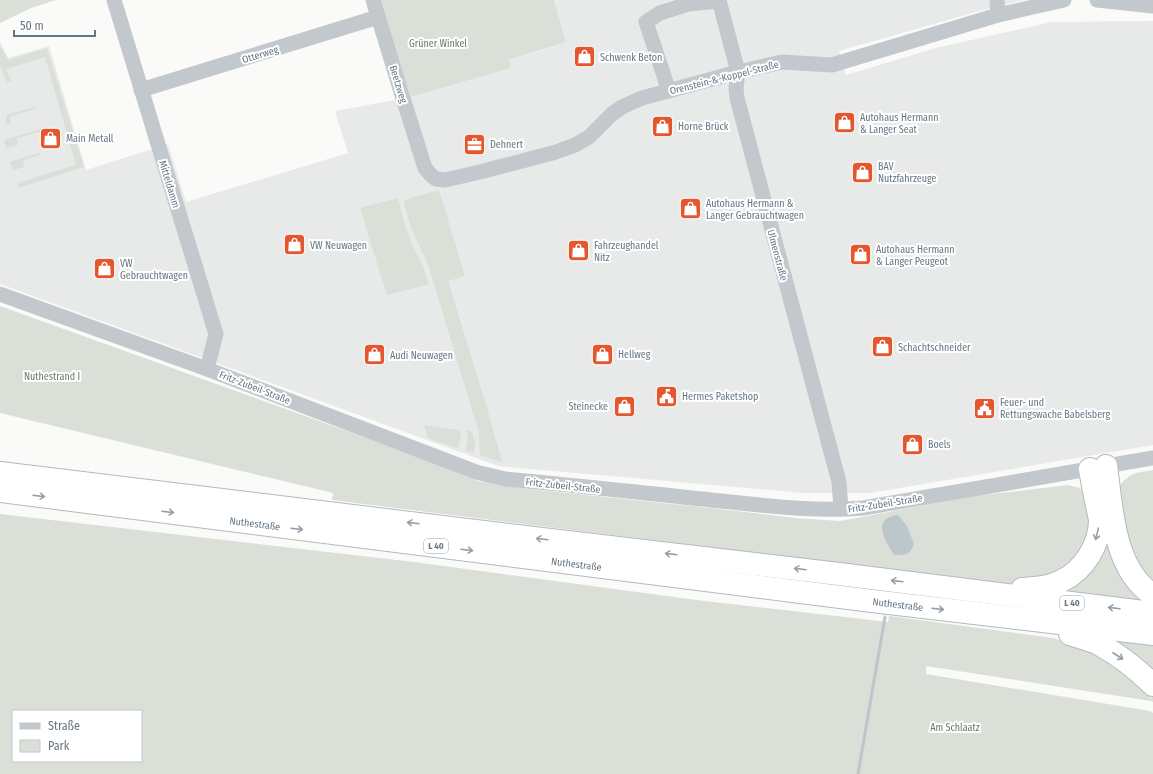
<svg xmlns="http://www.w3.org/2000/svg" width="1153" height="774" viewBox="0 0 1153 774" font-family="'Fira Sans Condensed',sans-serif">
<rect width="100%" height="100%" fill="#fafaf8"/>
<path fill="#e8e9e9" d="M 554,0 L 1024,0 L 983,10 L 839,51 L 846,75 L 936,48 L 1052,22 L 1153,21 L 1153,445 L 870,493 L 803,493 L 498,466 L 0,284 L 0,42 L 8,58 L 49,46 L 86,170 L 168,144 L 186,202 L 348,153 L 335,111 L 411,97 L 511,68 L 508,61 L 566,42 Z"/>
<g fill="#dadfd7" fill-rule="evenodd">
<path d="M 0,0 L 56,0 L 31,8 L 0,23 Z"/>
<path d="M 378,0 L 554,0 L 566,42 L 509,60 L 511,68 L 411,97 L 408,89 Z"/>
<path d="M 0,45 L 8,60 L 47,48 L 84,167 L 18,188 L 17,183 L 76,165 L 45,57 L 6,69 L 11,81 L 7,82 L 0,66 Z"/>
<path d="M 35,107 L 35,109 L 10,117 L 11,123 L 5,125 L 7,115 Z"/>
<path d="M 41,129 L 42,131 L 17,138 L 18,145 L 6,148 L 4,140 Z"/>
<path d="M 39,153 L 40,155 L 23,160 L 25,167 L 13,170 L 10,162 Z"/>
<path d="M 439,190 L 465,276 L 448,281 L 487,408 L 502,462 L 480,455 L 479,433 L 428,264 L 411,228 L 404,202 L 407,199 Z"/>
<path d="M 398,198 L 405,226 L 412,244 L 422,264 L 429,284 L 387,295 L 360,208 Z"/>
<path d="M 0,306 L 419,457 L 478,481 L 519,488 L 720,509 L 795,518 L 840,521 L 975,496 L 1068,485 L 1080,488 L 1088,498 L 1093,531 L 1064,573 L 1012,585 L 332,500 L 333,493 L 0,413 Z"/>
<path d="M 424,425 L 459,430 L 461,437 L 458,448 L 429,439 Z"/>
<path d="M 466,430 L 472,432 L 475,442 L 474,453 L 465,451 L 468,439 Z"/>
<path d="M 1153,470 L 1153,587 L 1130,558 L 1119,487 C 1130,472 1136,473 1153,470 Z"/>
<path d="M 0,514 L 414,562 L 704,601 L 888,622 L 889,616 L 1053,638 L 1092,650 L 1122,668 L 1148,692 L 1151,700 L 1152,693 L 1153,695 L 1153,702 L 1151,701 L 926,666 L 926,674 L 1150,711 L 1153,713 L 1153,774 L 0,774 ZM 13,711 L 141,711 L 141,761 L 13,761 Z"/>
<path d="M 1105,526 L 1153,602 L 1059,591 Z"/>
<path d="M 1102,638 L 1153,645 L 1153,674 Z"/>
</g>
<path fill="#bbc7cb" d="M 898,515 L 907,526 L 914,544 C 910,555 906,555 894,555 C 885,541 871,518 898,515 Z"/>
<g fill="none" stroke-linecap="round" stroke-linejoin="round">
<path stroke="#bbc7cb" stroke-width="3" d="M 858,774 L 885,617"/>
<defs>
<g id="highway">
<path d="M 1106,466 C 1112,508 1113,569 1153,595"/>
<path d="M 0,473 L 542,539 L 839,574 L 1153,613"/>
<path id="s1" d="M 0,491 L 872,601 L 1153,634"/>
<path d="M 1022,589 C 1036,588 1051,587 1063,580 C 1084,570 1100,544 1100,520 C 1099,515 1098,510 1097,505 C 1094,493 1092,481 1090,469"/>
<path d="M 1070,634 C 1079,637 1090,640 1099,644 C 1119,655 1137,669 1153,685"/>
</g>
</defs>
<use href="#highway" stroke="#b4b9bd" stroke-width="24"/>
<g stroke="#c3c8cc" stroke-width="15">
<path d="M 114,0 L 216,334 L 207,369"/>
<path d="M 373,0 L 402,95 L 425,168 L 432,176 L 436,179 L 445,180 L 480,172 L 556,152 L 575,145 L 589,137 L 612,114 L 622,107 L 635,101 L 642,98 L 738,72 L 782,62 L 832,65 L 998,15 L 1064,0"/>
<path d="M 719,0 L 738,72 L 736,88 L 737,98 L 827,437 L 839,482 L 841,509"/>
<path d="M 997,0 L 998,15"/>
<path d="M 1097,0 L 1153,6"/>
<path d="M 141,90 L 378,17"/>
<path d="M 669,91 L 646,22 L 660,13 L 688,4 L 719,1"/>
<path d="M 0,294 L 207,369 L 458,465 L 476,472 L 505,479 C 574,485 643,493 711,500 C 762,505 812,512 863,508 L 1153,458"/>
</g>
<use href="#highway" stroke="#fff" stroke-width="22"/>
</g>
<defs><path id="oneway-shaft" d="M-6 0H5M1.5-3L5.5 0L1.5 3" fill="none" stroke-width="1.6" stroke-linecap="round" stroke-linejoin="round"/></defs>
<g stroke="#939fa8">
<use href="#oneway-shaft" transform="translate(39 496) rotate(7)"/>
<use href="#oneway-shaft" transform="translate(168 512) rotate(7)"/>
<use href="#oneway-shaft" transform="translate(413 523) rotate(-173)"/>
<use href="#oneway-shaft" transform="translate(297 529) rotate(7)"/>
<use href="#oneway-shaft" transform="translate(1097 534) rotate(104)"/>
<use href="#oneway-shaft" transform="translate(542 539) rotate(-173)"/>
<use href="#oneway-shaft" transform="translate(467 550) rotate(7)"/>
<use href="#oneway-shaft" transform="translate(671 554) rotate(-173)"/>
<use href="#oneway-shaft" transform="translate(800 569) rotate(-173)"/>
<use href="#oneway-shaft" transform="translate(897 581) rotate(-173)"/>
<use href="#oneway-shaft" transform="translate(1114 608) rotate(-173)"/>
<use href="#oneway-shaft" transform="translate(938 609) rotate(7)"/>
<use href="#oneway-shaft" transform="translate(1118 656) rotate(33)"/>
</g>
<defs>
<symbol id="shop-square" viewBox="-11 -11 22 22"><rect x="-9" y="-9" width="18" height="18" rx="4" fill="#e4572e" stroke="#fff"/><path d="M-5-2.5h2.3a2.7 3.5 0 0 1 5.4 0H5L5.5 6h-11ZM-1.5-2.5h3a1.5 2.3 0 0 0-3 0Z" fill="#fff"/></symbol>
<symbol id="office-square" viewBox="-11 -11 22 22"><rect x="-9" y="-9" width="18" height="18" rx="4" fill="#e4572e" stroke="#fff"/><path d="M-6-3h4V-5.5h4V-3h4V5H-6ZM-1-4.5V-3h2v-1.5ZM-6 0V1H6V0Z" fill="#fff"/></symbol>
<symbol id="civic-square" viewBox="-11 -11 22 22"><rect x="-9" y="-9" width="18" height="18" rx="4" fill="#e4572e" stroke="#fff"/><path d="M-.6-6.5H3V-4.5H.6V-3L4-1V1h2V6H-6V1h2V-1L-.6-3ZM-1.2 2.5V6h2.4V2.5Z" fill="#fff"/></symbol>
</defs>
<g fill-rule="evenodd">
<use href="#shop-square" x="572" y="44" width="25" height="25"/>
<use href="#shop-square" x="832" y="110" width="25" height="25"/>
<use href="#shop-square" x="650" y="114" width="25" height="25"/>
<use href="#shop-square" x="38" y="126" width="25" height="25"/>
<use href="#office-square" x="462" y="132" width="25" height="25"/>
<use href="#shop-square" x="850" y="160" width="25" height="25"/>
<use href="#shop-square" x="678" y="196" width="25" height="25"/>
<use href="#shop-square" x="282" y="232" width="25" height="25"/>
<use href="#shop-square" x="566" y="238" width="25" height="25"/>
<use href="#shop-square" x="848" y="242" width="25" height="25"/>
<use href="#shop-square" x="92" y="256" width="25" height="25"/>
<use href="#shop-square" x="870" y="334" width="25" height="25"/>
<use href="#shop-square" x="590" y="342" width="25" height="25"/>
<use href="#shop-square" x="362" y="342" width="25" height="25"/>
<use href="#civic-square" x="654" y="384" width="25" height="25"/>
<use href="#shop-square" x="612" y="394" width="25" height="25"/>
<use href="#civic-square" x="972" y="396" width="25" height="25"/>
<use href="#shop-square" x="900" y="432" width="25" height="25"/>
</g>
<g text-anchor="middle" stroke-width="4" stroke-linejoin="round" paint-order="stroke">
<g fill="#fff" stroke="#939fa8" stroke-width="1">
<rect x="424" y="539" width="24" height="14" rx="3"/>
<rect x="1060" y="596" width="24" height="14" rx="3"/>
</g>
<g font-size="9" font-weight="bold" fill="#657683">
<text x="436" y="549">L 40</text>
<text x="1072" y="606">L 40</text>
</g>
<g font-size="10" fill="#687a64" stroke="#fff">
<text x="438" y="47">Grüner Winkel</text>
<text x="52" y="380">Nuthestrand I</text>
<text x="955" y="731">Am Schlaatz</text>
</g>
<g font-size="10" fill="#657683" stroke="#fff">
<text transform="translate(260 54) rotate(-17)" y="4">Otterweg</text>
<text transform="translate(724 77) rotate(-14)" y="4">Orenstein-&amp;-Koppel-Straße</text>
<text transform="translate(399 84) rotate(73)" y="4">Beetzweg</text>
<text transform="translate(170 184) rotate(73)" y="4">Mitteldamm</text>
<text transform="translate(778 255) rotate(75)" y="4">Ulmenstraße</text>
<text transform="translate(255 387) rotate(21)" y="4">Fritz-Zubeil-Straße</text>
<text transform="translate(563 485) rotate(6)" y="4">Fritz-Zubeil-Straße</text>
<text transform="translate(885 503) rotate(-9)" y="4">Fritz-Zubeil-Straße</text>
<text dy="4" stroke="none"><textPath href="#s1" startOffset="257">Nuthestraße</textPath></text>
<text dy="4" stroke="none"><textPath href="#s1" startOffset="581">Nuthestraße</textPath></text>
<text dy="4" stroke="none"><textPath href="#s1" startOffset="905">Nuthestraße</textPath></text>
</g>
<g font-size="10" fill="#657683" stroke="#fff" text-anchor="start">
<text x="600" y="61">Schwenk Beton</text>
<text x="860" y="121">Autohaus Hermann<tspan x="860" dy="12">&amp; Langer Seat</tspan></text>
<text x="678" y="130">Horne Brück</text>
<text x="66" y="142">Main Metall</text>
<text x="490" y="148">Dehnert</text>
<text x="878" y="170">BAV<tspan x="878" dy="12">Nutzfahrzeuge</tspan></text>
<text x="706" y="207">Autohaus Hermann &amp;<tspan x="706" dy="12">Langer Gebrauchtwagen</tspan></text>
<text x="310" y="249">VW Neuwagen</text>
<text x="594" y="249">Fahrzeughandel<tspan x="594" dy="12">Nitz</tspan></text>
<text x="876" y="253">Autohaus Hermann<tspan x="876" dy="12">&amp; Langer Peugeot</tspan></text>
<text x="120" y="267">VW<tspan x="120" dy="12">Gebrauchtwagen</tspan></text>
<text x="898" y="351">Schachtschneider</text>
<text x="618" y="358">Hellweg</text>
<text x="390" y="359">Audi Neuwagen</text>
<text x="682" y="400">Hermes Paketshop</text>
<text x="1000" y="406">Feuer- und<tspan x="1000" dy="12">Rettungswache Babelsberg</tspan></text>
<text x="608" y="410" text-anchor="end">Steinecke</text>
<text x="928" y="448">Boels</text>
</g>
</g>
<rect x="12" y="710" width="130" height="52" fill="#ffffff" stroke="#c1c8cd"/>
<rect x="20" y="723" width="20" height="6" fill="#c3c8cc" stroke="#c1c8cd"/>
<text x="48" y="730" font-size="12" fill="#657683">Straße</text>
<rect x="20" y="740" width="20" height="12" fill="#dadfd7" stroke="#c1c8cd"/>
<text x="48" y="750" font-size="12" fill="#657683">Park</text>
<path d="M14 30v6h81v-6" fill="none" stroke="#657683" stroke-width="2"/>
<text x="20" y="30" font-size="12" fill="#657683" stroke="#ffffff" stroke-width="3" paint-order="stroke">50 m</text>
</svg>
